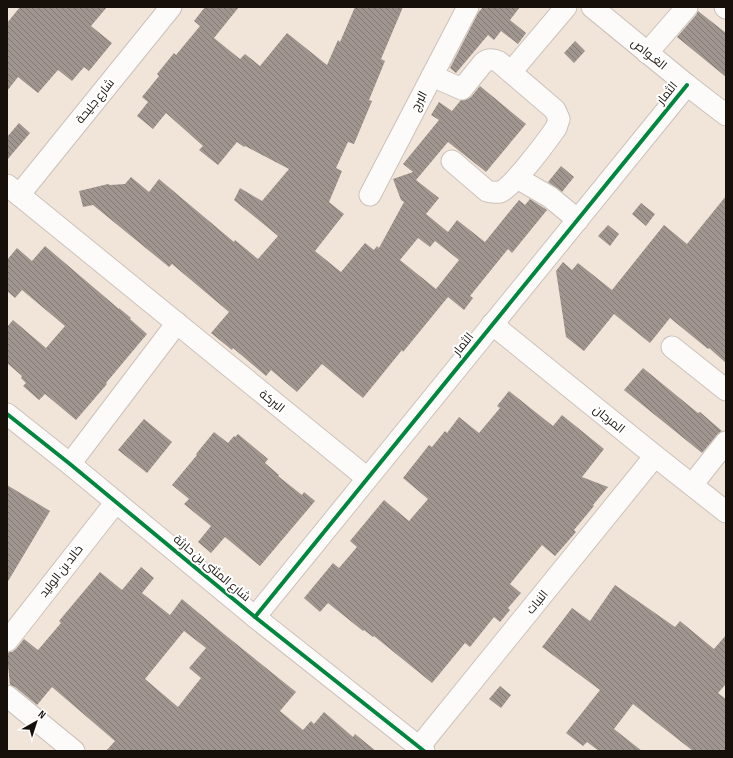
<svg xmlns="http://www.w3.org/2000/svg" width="733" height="758" viewBox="0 0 733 758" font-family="'Sofia Sans Condensed',Cairo,sans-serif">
<defs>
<pattern id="building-back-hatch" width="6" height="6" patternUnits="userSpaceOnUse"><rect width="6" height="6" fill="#a0968f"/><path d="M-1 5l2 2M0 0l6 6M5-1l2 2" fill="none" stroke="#817973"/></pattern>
</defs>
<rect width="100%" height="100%" fill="#f1e5da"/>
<g fill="url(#building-back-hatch)" fill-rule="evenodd">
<path d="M 20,7 L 107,7 L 91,26 L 112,43 L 89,71 L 84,67 L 72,81 L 58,70 L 38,93 L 18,77 L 7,91 L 7,23 Z"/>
<path d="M 205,7 L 239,7 L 214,38 L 240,59 L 245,54 L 260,66 L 287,33 L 327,65 L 338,40 L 340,42 L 355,7 L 403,7 L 381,59 L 385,61 L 369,100 L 372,101 L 354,144 L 348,142 L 336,168 L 342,171 L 329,202 L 344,214 L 315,251 L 341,272 L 365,243 L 374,250 L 377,246 L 379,248 L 404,202 L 401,200 L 393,179 L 413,172 L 403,164 L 439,120 L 431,115 L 439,102 L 452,111 L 461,100 L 465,100 L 471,97 L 480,86 L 526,124 L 486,172 L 448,142 L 416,180 L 439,198 L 426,214 L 448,232 L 457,220 L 485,242 L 519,200 L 525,205 L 530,199 L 547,210 L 512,253 L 508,249 L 470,296 L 473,298 L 464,310 L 448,297 L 403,352 L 402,350 L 363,398 L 322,364 L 297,392 L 271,370 L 266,376 L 233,348 L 232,350 L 211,333 L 229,312 L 172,264 L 169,267 L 93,205 L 83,207 L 79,191 L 108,184 L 110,185 L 125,184 L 131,177 L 149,192 L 159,179 L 234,242 L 235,240 L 258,259 L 278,236 L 234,200 L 240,188 L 262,201 L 289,169 L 245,146 L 244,147 L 237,142 L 218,165 L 199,150 L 203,146 L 166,113 L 153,129 L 137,116 L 148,102 L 142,97 L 159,76 L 157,74 L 174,53 L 176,55 L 200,26 L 194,21 ZM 418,238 L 430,247 L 435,241 L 459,260 L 436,289 L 400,260 Z"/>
<path d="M 483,7 L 520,7 L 510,20 L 526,33 L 518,44 L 501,31 L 494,40 L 488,35 L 456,73 L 450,68 L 478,13 Z"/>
<path d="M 698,11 L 726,33 L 726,77 L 677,37 L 696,15 Z"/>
<path d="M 575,41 L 585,51 L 574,63 L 564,53 Z"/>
<path d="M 19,123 L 30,133 L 7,160 L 7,137 Z"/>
<path d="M 561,166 L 574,177 L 562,192 L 548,182 Z"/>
<path d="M 726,196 L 726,363 L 709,348 L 708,349 L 670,318 L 650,343 L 614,314 L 584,351 L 566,337 L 556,271 L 563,262 L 572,270 L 578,263 L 612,290 L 664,225 L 687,244 Z"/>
<path d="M 641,203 L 655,214 L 646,226 L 632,214 Z"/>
<path d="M 608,225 L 619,234 L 610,246 L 598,236 Z"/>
<path d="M 45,246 L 119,309 L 119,308 L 131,318 L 130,319 L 147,334 L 106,383 L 107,384 L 76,420 L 45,394 L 39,400 L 23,386 L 26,383 L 21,378 L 22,376 L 7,363 L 7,327 L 13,320 L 46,348 L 65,326 L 22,290 L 15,298 L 7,291 L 7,260 L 17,248 L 32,261 Z"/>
<path d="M 643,368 L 698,413 L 700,412 L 722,431 L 717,435 L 702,453 L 624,390 Z"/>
<path d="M 509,391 L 553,426 L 562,415 L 604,449 L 582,477 L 608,487 L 593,505 L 594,506 L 574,530 L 576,532 L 555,556 L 542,545 L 510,584 L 521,593 L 508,608 L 510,610 L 500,622 L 494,617 L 470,647 L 465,643 L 432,683 L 374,636 L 373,637 L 364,630 L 363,631 L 328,603 L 320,612 L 304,598 L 333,563 L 339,568 L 357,547 L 350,541 L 384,500 L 409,521 L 428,499 L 403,478 L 429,445 L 432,447 L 445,431 L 447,433 L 459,417 L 479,433 L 500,408 L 497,406 Z"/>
<path d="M 144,419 L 172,442 L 147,473 L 118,450 Z"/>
<path d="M 214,432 L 228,443 L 234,436 L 235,437 L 238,434 L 268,459 L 265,463 L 279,475 L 278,476 L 302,495 L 304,492 L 315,501 L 260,566 L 225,537 L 211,553 L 198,542 L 211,526 L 184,504 L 189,499 L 172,485 L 197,455 L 196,454 Z"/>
<path d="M 7,485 L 50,511 L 7,583 Z"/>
<path d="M 141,567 L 154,578 L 142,593 L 170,615 L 182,599 L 224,634 L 296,692 L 280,711 L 303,730 L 311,721 L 314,724 L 324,712 L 353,737 L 355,734 L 376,751 L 106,751 L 115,741 L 52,687 L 37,705 L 15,687 L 10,685 L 7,655 L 9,652 L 12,652 L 16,649 L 24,639 L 38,650 L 61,623 L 59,621 L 100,572 L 122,590 ZM 184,631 L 206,648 L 189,668 L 201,678 L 178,707 L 145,679 Z"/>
<path d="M 615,585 L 675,627 L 680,621 L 714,649 L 726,635 L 726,684 L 718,693 L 726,699 L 726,751 L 693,751 L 633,704 L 614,729 L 642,751 L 599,751 L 587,742 L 583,746 L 566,733 L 600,690 L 542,647 L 572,608 L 590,621 Z"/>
<path d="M 500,686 L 511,695 L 501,708 L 489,699 Z"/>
</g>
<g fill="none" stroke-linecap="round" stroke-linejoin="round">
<defs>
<g id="minor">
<path d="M 592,7 L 687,85 L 726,115"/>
<path d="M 725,7 L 726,8"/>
<path d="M 647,53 L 687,7"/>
<path d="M 511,72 L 566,7"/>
<path d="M 432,76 L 462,89 L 483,63 C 488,59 493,59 499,62 L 555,110 L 559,119 L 556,128 C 547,141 512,188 500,192 C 495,193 492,192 487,191 L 452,161"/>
<path d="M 517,178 L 550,197 L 578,220"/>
<path d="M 7,185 L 367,478"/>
<path d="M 19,195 L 171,7"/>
<path d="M 370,195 L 468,7"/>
<path d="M 492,324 L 655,456 L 726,512"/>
<path d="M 672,347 L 726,390"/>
<path d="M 7,414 L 70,464 L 255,617 L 424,751"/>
<path d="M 70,464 L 177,323"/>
<path d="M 692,485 L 726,442"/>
<path d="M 255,617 L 687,85"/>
<path d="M 7,641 L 116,502"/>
<path d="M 7,696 L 74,751"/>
<path d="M 419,747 L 655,456"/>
</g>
</defs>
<use href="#minor" stroke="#cbc2ba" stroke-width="23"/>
<use href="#minor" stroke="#fdfbf9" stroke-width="21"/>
<defs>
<g id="cycleway">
<path d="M 7,414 L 70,464 L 255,617 L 424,751"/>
<path d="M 255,617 L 687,85"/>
</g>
</defs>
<use href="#cycleway" stroke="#fff" stroke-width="6"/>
<use href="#cycleway" stroke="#00873e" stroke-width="4"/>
</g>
<g text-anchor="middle" stroke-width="4" stroke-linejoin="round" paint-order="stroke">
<g font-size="12" fill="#17100a" stroke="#fff">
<text transform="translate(649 54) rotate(39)" y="4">الغـواص</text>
<text transform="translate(667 93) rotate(-51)" y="4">الثمار</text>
<text transform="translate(95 101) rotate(-51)" y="4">شارع جليحة</text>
<text transform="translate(419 101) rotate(-62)" y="4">البرج</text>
<text transform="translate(463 344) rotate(-51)" y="4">الثمار</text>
<text transform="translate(272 401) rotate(39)" y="4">البركة</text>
<text transform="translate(609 419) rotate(39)" y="4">المرجان</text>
<text transform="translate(212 568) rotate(40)" y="4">شارع المثنى بن حارثة</text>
<text transform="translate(61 571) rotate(-52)" y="4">خالد بن الوليد</text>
<text transform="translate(537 602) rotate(-51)" y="4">النبات</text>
</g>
</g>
<rect width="733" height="758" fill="none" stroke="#17100a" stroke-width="16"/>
<g transform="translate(36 722) rotate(39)" stroke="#ffffff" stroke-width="3" paint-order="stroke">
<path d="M0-3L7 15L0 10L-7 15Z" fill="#17100a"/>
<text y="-6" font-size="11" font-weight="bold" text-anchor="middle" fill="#17100a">N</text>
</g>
</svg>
